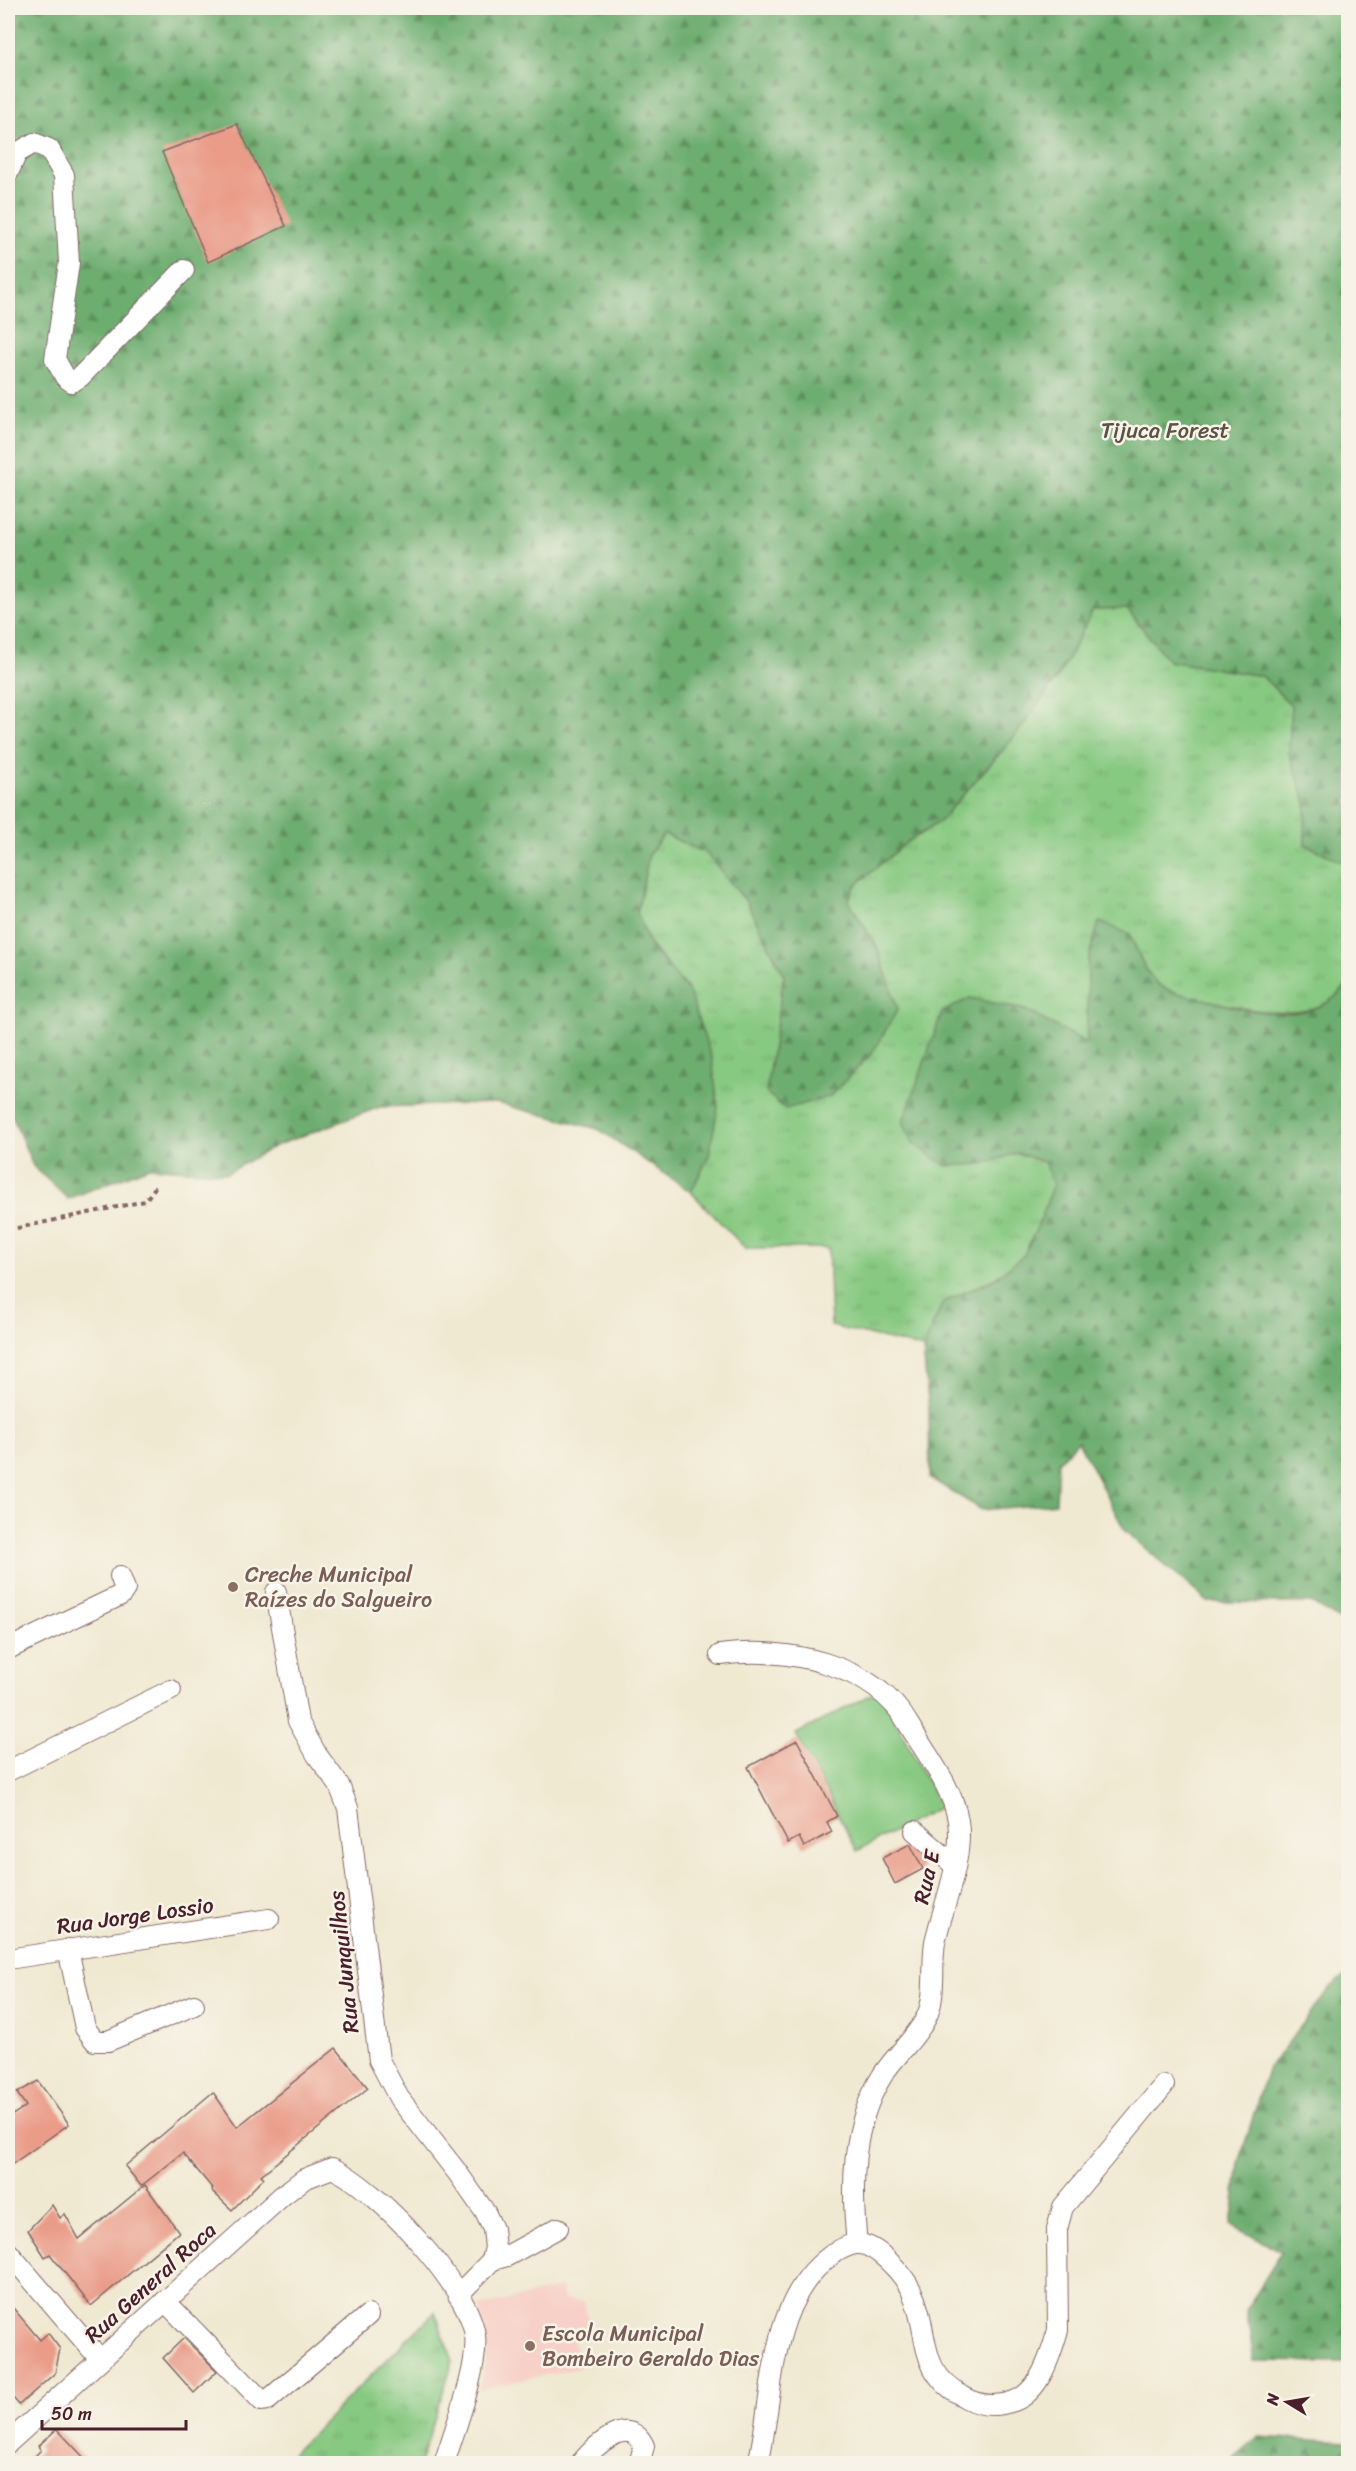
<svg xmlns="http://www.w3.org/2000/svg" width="1356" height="2471" viewBox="0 0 1356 2471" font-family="Sriracha,sans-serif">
<defs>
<pattern id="grass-tufts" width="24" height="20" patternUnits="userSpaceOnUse" patternTransform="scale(1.5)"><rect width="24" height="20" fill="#87c981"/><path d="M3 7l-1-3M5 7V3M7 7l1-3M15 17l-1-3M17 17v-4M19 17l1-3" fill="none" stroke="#76ac70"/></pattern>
<pattern id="forest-firs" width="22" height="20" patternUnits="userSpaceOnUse" patternTransform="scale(1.5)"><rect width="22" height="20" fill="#6dad6f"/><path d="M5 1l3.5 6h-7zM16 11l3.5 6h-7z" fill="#5c8c5b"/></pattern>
</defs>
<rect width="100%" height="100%" fill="#f7f3e8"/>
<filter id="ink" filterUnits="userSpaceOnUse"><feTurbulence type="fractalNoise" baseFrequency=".0167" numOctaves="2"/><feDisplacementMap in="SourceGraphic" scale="12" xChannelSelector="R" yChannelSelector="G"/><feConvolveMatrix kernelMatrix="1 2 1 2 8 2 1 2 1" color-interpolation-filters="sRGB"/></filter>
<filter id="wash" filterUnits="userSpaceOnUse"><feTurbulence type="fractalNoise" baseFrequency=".008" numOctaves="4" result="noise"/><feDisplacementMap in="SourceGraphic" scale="24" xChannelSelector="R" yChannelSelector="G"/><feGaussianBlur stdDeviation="1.35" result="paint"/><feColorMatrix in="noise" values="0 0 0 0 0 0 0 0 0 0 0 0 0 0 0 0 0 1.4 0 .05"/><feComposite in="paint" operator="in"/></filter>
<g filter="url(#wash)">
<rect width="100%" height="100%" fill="#f0e9d2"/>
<path fill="#f7d1c8" d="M 562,2287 L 564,2300 L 584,2301 L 590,2326 L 571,2329 L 580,2368 L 479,2389 L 486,2360 L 485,2332 L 479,2307 Z"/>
<g fill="url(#grass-tufts)" stroke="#687456" stroke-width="1.5">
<path d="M 1127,609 L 1169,661 L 1262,676 L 1291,705 L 1289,753 L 1306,802 L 1305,844 L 1345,863 C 1348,881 1354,973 1347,985 C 1320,1030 1238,1008 1198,998 C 1188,995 1172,993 1163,988 C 1146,977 1138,952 1130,934 L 1088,960 L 1087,1044 L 1025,1010 L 970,998 L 943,1012 L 982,1164 L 1017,1153 L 1044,1162 L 1053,1184 L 1042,1217 L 1024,1255 L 994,1279 L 943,1302 L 923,1348 L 831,1326 L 828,1248 L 745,1248 L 691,1192 L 709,1155 L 688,990 L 650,945 L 637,913 L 649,854 L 664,834 L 706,853 L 746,901 L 784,975 L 766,1092 L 877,947 L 848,900 L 856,885 L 907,842 L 939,822 L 1015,736 L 1061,672 L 1093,610 Z"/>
<path d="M 435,2312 L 453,2361 L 420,2463 L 283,2463 Z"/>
</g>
<g fill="url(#forest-firs)" stroke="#5c664d" stroke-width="1.5">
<path d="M 8,8 L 1348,8 L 1348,884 L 1344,863 L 1305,844 L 1306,802 L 1289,753 L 1291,705 L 1262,676 L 1169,661 L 1127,609 L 1093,610 L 1061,672 L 1015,736 L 939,822 L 907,842 L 856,885 L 848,900 L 877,947 L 898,1009 L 873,1052 L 829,1097 L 785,1109 L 766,1092 L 784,975 L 746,901 L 706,853 L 664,834 L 649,854 L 637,913 L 650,946 L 688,990 L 712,1059 L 718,1107 L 709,1155 L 691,1192 L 598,1129 L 497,1103 L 380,1107 L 275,1146 L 227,1173 L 149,1167 L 68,1199 L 33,1166 L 8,1106 Z"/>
<path d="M 1099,922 L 1130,934 C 1138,951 1146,979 1164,988 C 1175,994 1192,996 1204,999 C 1250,1012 1316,1029 1348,983 L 1348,1625 L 1311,1603 L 1208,1602 L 1125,1531 L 1078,1441 L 1058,1462 L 1056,1503 L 982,1510 L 930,1478 L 929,1412 L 923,1348 L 943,1302 L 994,1279 L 1024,1255 L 1042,1217 L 1053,1184 L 1044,1162 L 1017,1153 L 982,1164 L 946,1166 L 913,1143 L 903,1122 L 942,1012 L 970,998 L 1025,1010 L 1087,1043 L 1088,960 Z"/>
<path d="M 1348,1974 L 1348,2362 L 1254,2361 L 1246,2309 L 1282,2252 L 1231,2225 L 1239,2163 L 1267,2070 L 1332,1986 Z"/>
<path d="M 1258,2437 L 1348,2442 L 1348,2463 L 1226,2463 Z"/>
</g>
<path fill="#87c981" stroke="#687456" stroke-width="1.5" d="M 880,1690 L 940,1807 L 857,1851 L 796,1734 Z"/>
<g id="blocks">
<g fill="#ea9c89">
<path d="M 237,124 L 286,226 L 208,262 L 162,152 Z"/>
<path d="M 797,1740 L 837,1816 L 827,1822 L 832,1832 L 804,1847 L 799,1837 L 788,1843 L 748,1767 Z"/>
<path d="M 910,1844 L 923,1869 L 895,1884 L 882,1858 Z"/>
<path d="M 336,2048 L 368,2088 L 261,2175 L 264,2178 L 232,2210 L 212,2191 L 213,2189 L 183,2153 L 141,2186 L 125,2166 L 213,2092 L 237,2127 Z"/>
<path d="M 38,2081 L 69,2124 L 8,2167 L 8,2118 L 26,2106 L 17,2093 Z"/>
<path d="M 145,2185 L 179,2232 L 91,2306 L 50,2254 L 45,2257 L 28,2230 L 52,2205 L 60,2218 L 65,2214 L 79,2239 Z"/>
<path d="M 8,2302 L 40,2340 L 48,2333 L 60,2349 L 55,2373 L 19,2405 L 8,2392 Z"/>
<path d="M 184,2338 L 217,2371 L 194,2393 L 163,2358 Z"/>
<path d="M 57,2429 L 89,2463 L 28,2463 L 41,2450 L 38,2446 Z"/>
</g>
</g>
</g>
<g filter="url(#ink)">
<use href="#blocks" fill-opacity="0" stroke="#846665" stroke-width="1.5"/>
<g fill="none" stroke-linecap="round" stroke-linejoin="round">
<defs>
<g id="minor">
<path d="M 8,173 L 17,153 L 34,143 L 49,149 L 64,175 L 69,263 L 55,359 L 65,377 L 72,382 L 80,377 L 184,270"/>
<path d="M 276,1592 L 298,1721 L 317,1755 L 339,1785 L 348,1808 L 379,2060 L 399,2098 L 457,2172 L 485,2212 L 493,2229 L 495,2248 L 492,2260 L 458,2295"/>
<path d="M 8,1649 L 121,1595 L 125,1589 L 120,1576"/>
<path d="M 720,1655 C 785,1646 874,1663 909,1725 C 926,1754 953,1787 958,1821 C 964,1857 943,1906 935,1942 C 931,1966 937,1996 926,2018 C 915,2040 895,2055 882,2076 C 851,2126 851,2187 857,2244"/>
<path d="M 8,1771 L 171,1690"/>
<path d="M 915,1831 L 954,1865"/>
<path d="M 68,1949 L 85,2028 L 95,2041 L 108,2041 L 194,2005"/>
<path d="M 8,1959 L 269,1919"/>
<path d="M 8,2252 L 100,2359"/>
<path d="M 492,2260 L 507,2256 L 558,2228"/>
<path d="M 165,2301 L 262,2401 L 268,2400 L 368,2315"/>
<path d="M 8,2443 L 283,2195 L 304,2179 L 332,2168 C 377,2188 468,2285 475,2335 C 479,2368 454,2430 444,2464"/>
<path d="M 580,2464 C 593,2448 629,2412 644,2446 L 639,2464"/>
<path d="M 758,2464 C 775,2393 767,2297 836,2252 C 843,2248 850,2244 857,2244 C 876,2243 903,2274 911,2290 C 932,2334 914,2371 966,2398 C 981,2406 998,2407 1014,2401 C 1040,2392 1051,2354 1058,2330 L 1057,2229 L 1063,2207 L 1164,2085"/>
</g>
</defs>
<use href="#minor" stroke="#846665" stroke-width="22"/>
<path stroke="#846665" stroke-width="4" stroke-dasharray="4.5 4.5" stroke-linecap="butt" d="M 8,1230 L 145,1201 L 156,1186"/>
<use href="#minor" stroke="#fff" stroke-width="20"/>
</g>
</g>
<g fill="#8d6e63" stroke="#f7f3e8" stroke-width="2">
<circle cx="233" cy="1587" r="6"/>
<circle cx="530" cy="2346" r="6"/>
</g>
<g text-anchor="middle" stroke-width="5" stroke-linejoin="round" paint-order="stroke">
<g font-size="22" fill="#5c5245" stroke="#f7f3e8">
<text x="1165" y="438">Tijuca Forest</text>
</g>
<g font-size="22" fill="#785e54" stroke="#f7f3e8" text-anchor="start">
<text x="245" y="1582">Creche Municipal<tspan x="245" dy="25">Raízes do Salgueiro</tspan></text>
<text x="542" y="2341">Escola Municipal<tspan x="542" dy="25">Bombeiro Geraldo Dias</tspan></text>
</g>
<g font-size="22" fill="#4a1f2b" stroke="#f7f3e8">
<text transform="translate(926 1877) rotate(-77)" y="8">Rua E</text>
<text transform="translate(135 1915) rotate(-8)" y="8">Rua Jorge Lossio</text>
<text transform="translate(343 1962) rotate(-96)" y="8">Rua Junquilhos</text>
<text transform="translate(150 2282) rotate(-42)" y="8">Rua General Roca</text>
</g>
</g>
<rect width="1356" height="2471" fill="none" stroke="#f7f3e8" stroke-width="30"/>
<g transform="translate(1287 2402) rotate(281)" stroke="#f7f3e8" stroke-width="4.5" paint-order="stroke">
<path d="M0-4.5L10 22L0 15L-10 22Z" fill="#4a1f2b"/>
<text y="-9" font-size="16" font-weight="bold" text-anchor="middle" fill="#4a1f2b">N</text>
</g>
<path d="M42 2420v9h144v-9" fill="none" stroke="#4a1f2b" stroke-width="3"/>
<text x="51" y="2420" font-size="18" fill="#4a1f2b" stroke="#f7f3e8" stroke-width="4.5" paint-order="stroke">50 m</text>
</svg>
